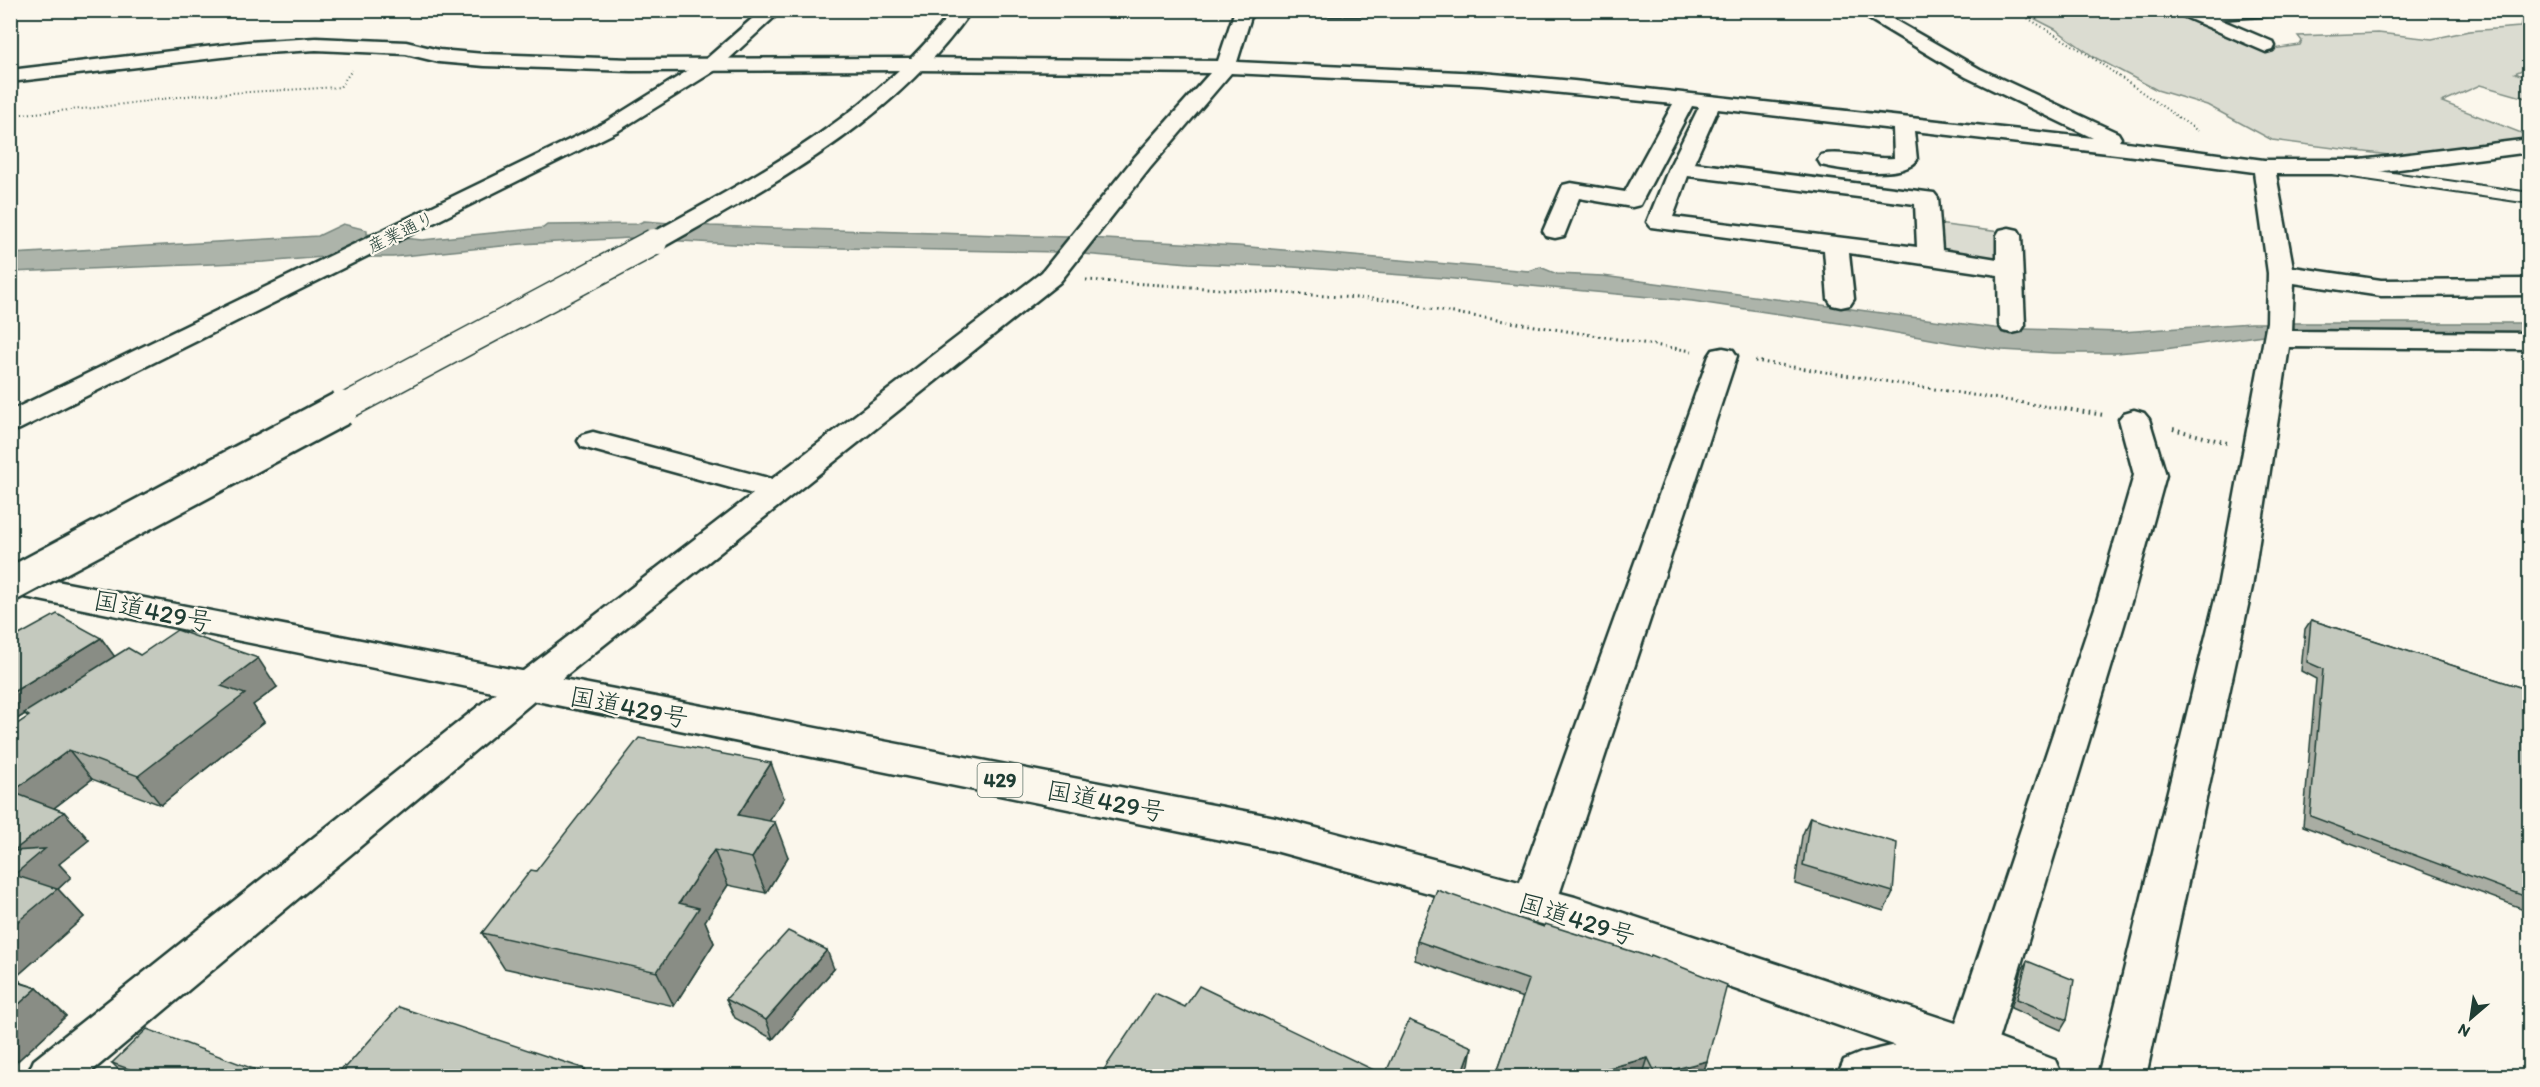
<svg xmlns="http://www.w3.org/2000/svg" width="2540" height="1087" viewBox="0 0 2540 1087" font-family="Itim,'Klee One',sans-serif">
<rect width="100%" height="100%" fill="#fbf7ec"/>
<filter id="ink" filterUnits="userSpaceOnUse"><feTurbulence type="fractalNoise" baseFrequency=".0167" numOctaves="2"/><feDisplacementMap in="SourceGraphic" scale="12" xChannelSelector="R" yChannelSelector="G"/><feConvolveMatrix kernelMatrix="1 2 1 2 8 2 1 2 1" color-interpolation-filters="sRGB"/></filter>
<g filter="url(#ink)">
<g fill="#dbdcd1" stroke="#7d8c82" stroke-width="1.5">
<path d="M 2020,11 L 2168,11 L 2266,50 L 2300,45 L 2302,41 L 2298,36 L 2378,33 L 2432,39 L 2469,31 L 2520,27 L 2524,11 L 2529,11 L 2529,67 L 2515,73 L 2529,78 L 2529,99 L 2480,85 L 2442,102 L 2529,136 L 2529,143 L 2428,160 L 2272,140 L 2207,105 L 2157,90 L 2094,57 L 2055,29 Z"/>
<path d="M 1937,224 L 2000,232 L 1999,258 C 1981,263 1955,256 1938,248 Z"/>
</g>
<path fill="#adb4aa" stroke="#74847b" stroke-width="1.5" d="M 644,221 L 710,226 L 1067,237 L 1238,246 L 1529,271 L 1540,267 L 1557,274 L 1603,276 L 1994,328 L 2122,332 L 2251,323 L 2529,323 L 2530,337 L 2314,333 L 2263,335 L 2165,349 L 2116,353 L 2053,353 L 2002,350 L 1953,343 L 1852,325 L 1692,301 L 1443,278 L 1293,267 L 1189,263 L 1059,252 L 786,247 L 630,238 L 521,244 L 393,257 L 323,257 L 264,262 L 11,272 L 11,254 L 318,236 L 343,224 L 367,230 L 367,234 L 422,240 L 543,228 L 547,225 L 637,224 Z"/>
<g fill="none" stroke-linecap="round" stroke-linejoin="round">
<defs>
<path id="pedestrian" d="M 2331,164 L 2530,193 L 2530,203 L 2325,173 L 2322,169 L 2325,165 Z"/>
<g id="minor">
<path d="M 1235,10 L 1253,10 L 1237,62 L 1482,73 L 1574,81 L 2093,138 L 1966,77 L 1854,10 L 1877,10 L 1980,69 L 2118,133 L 2121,138 L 2119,141 L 2264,160 L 2361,160 L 2530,139 L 2530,152 L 2361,174 L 2276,174 L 2293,267 L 2381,280 L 2530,279 L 2530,295 L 2381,296 L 2294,283 L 2292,331 L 2530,333 L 2530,349 L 2289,347 L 2252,587 L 2146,1076 L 2098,1076 L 2218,587 L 2267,322 L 2268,273 L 2254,172 L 2134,156 L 1914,131 L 1917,160 C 1903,180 1842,170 1821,165 L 1818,160 L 1821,155 C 1844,150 1870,160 1894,158 L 1893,129 L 1718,109 L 1694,163 L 1934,193 L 1938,198 L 1942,250 L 1997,259 L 1997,235 L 2000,230 L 2009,228 L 2018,230 L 2021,235 L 2025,325 L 2021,331 L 2012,333 L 2003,331 L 1999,325 L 1998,275 L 1849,253 L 1854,299 L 1850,305 L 1841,307 L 1832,305 L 1828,299 L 1824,250 L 1651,227 L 1647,222 L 1669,168 L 1699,107 L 1692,106 L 1640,205 L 1632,207 L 1579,198 L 1564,236 L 1555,238 L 1546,236 L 1543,231 L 1563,185 L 1571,183 L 1625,192 L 1673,104 L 1482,85 L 1231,73 L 1150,168 L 1060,282 L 540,696 L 86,1076 L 27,1076 L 34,1060 L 514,678 L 753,494 L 582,447 L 578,441 L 582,435 L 593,432 L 772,479 L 1042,272 L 1134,158 L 1210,73 L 917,70 L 631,71 L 484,66 L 439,62 L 406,54 L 316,50 L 248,54 L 10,82 L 10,70 L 248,42 L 316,38 L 406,42 L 439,50 L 484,54 L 631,59 L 917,58 L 1218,61 ZM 1688,176 L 1915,204 L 1917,247 L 1673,217 Z"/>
<path d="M 1310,10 L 1508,10 L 1499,15 L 1319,15 Z"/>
<path d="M 2175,10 L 2285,10 L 2276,15 L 2219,19 L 2273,42 L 2275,46 L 2273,50 L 2266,52 L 2178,14 Z"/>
<path d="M 1723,348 L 1733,350 L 1737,356 L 1556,904 L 1549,917 L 1534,922 L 1519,917 L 1512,904 L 1709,356 L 1713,350 Z"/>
<path d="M 2134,410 L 2144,413 L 2149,419 L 2166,475 L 2131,602 L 1995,1050 L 1988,1065 L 1952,1076 L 1837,1076 L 1844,1060 L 1861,1053 L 1953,1032 L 2097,602 L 2134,475 L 2119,419 L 2124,413 Z"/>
</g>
<g id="tertiary">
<path d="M 762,10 L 782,10 L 719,68 L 618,131 L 20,429 L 10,432 L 10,411 L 604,123 L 705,60 Z"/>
<path d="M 953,10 L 972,10 C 895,120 776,183 663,247 L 654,249 L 645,247 L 642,242 L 645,237 C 758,175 874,114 953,10 Z"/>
</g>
<path id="trunk" d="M 10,572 L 1275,817 L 1575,897 L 1971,1028 L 2055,1060 L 2062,1076 L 1982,1076 L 1575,933 L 1275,851 L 10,594 Z"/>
</defs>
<use href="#pedestrian" stroke="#1f3d34" stroke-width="4"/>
<use href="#minor" stroke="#1f3d34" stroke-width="5"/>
<use href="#tertiary" stroke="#1f3d34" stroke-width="5"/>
<use href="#trunk" stroke="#1f3d34" stroke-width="5"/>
<g stroke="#1f3d34" stroke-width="2" stroke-dasharray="1 3" stroke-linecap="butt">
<path d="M 2014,10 L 2084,52 L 2198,131"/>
<path d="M 10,115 L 93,108 L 194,95 L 340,87 L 352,70"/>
</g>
<g stroke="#1f3d34" stroke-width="3" stroke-dasharray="1.5 4" stroke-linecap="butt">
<path d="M 1086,280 L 1402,301 L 1429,309 L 1692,351"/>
<path d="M 1755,361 L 2069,410"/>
</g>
<g stroke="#1f3d34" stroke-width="4" stroke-dasharray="1.5 4.5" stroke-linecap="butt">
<path d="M 2059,408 L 2104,415"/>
<path d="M 2173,429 L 2227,443"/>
</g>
<use href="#pedestrian" fill="#fbf7ec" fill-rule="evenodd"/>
<use href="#minor" fill="#fbf7ec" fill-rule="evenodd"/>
<use href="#tertiary" fill="#fbf7ec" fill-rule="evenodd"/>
<use href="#trunk" fill="#fbf7ec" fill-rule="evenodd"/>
<defs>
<path id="tertiary-bridge-far1" d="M 339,410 L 654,242"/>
<path id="tertiary-bridge" d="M 10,585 L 342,408"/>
</defs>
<use href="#tertiary-bridge-far1" stroke="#1f3d34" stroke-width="29" stroke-linecap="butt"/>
<use href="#tertiary-bridge" stroke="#1f3d34" stroke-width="38" stroke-linecap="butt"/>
<use href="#tertiary-bridge-far1" stroke="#fbf7ec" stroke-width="26"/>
<use href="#tertiary-bridge" stroke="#fbf7ec" stroke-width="33"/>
</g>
<g fill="#a9ada3" stroke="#1f3d34" stroke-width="1.5">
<path d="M 1681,10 L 1723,10 L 1722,13 L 1681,12 Z"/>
<path d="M 2311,620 L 2529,690 L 2529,911 L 2303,826 L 2316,679 L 2301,671 L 2305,629 Z"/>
<path d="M 101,638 L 114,656 L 140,655 L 277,687 L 253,705 L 264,722 L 161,805 L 92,779 L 54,808 L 64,812 L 89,840 L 59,864 L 71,877 L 58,889 L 84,917 L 16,977 L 20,981 L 19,982 L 37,988 L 66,1016 L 10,1068 L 10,729 L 28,717 L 25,714 L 14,721 L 10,718 L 10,640 Z"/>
<path d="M 784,798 L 769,821 L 788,857 L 766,893 L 728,885 L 705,921 L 714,943 L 674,1006 L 504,968 L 482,933 L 536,871 Z"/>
<path d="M 1810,817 L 1893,892 L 1884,911 L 1795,884 L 1802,836 Z"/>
<path d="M 1437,890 L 1707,1061 L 1702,1077 L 1497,1077 L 1498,1069 L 1523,998 L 1415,960 L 1417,941 Z"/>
<path d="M 2027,961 L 2067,1020 L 2061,1030 L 2011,1008 L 2022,970 Z"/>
<path d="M 834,969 L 773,1039 L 735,1018 L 726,999 Z"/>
<path d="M 112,1063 L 275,1077 L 123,1074 Z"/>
</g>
<g fill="#898d85" stroke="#1f3d34" stroke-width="1.5">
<path d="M 101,638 L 115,657 L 14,721 L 10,716 L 10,694 Z"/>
<path d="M 258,658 L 277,687 L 253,705 L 264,722 L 161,805 L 138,776 L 221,686 Z"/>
<path d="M 69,750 L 92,779 L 38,820 L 12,792 Z"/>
<path d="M 771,763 L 784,798 L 751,850 L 738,815 Z"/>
<path d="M 64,812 L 89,840 L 59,864 L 71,877 L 58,889 L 84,917 L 16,977 L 20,981 L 10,990 L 10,928 L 14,875 L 13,851 Z"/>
<path d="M 775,822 L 788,857 L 766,893 L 752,858 Z"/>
<path d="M 714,850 L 728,885 L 705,921 L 714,943 L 674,1006 L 657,972 L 679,903 Z"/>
<path d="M 827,950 L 834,969 L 773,1039 L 766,1020 Z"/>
<path d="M 37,988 L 66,1016 L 10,1068 L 10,1012 Z"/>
<path d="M 1472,1047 L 1469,1065 L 1465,1077 L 1461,1077 Z"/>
<path d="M 1648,1058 L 1642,1077 L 1574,1077 Z"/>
<path d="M 1707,1061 L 1702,1077 L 1655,1077 L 1656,1074 Z"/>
<path d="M 585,1069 L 590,1077 L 580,1077 Z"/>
</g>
<g fill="#c4c9be" stroke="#1f3d34" stroke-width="1.5">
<path d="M 57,614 L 101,638 L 10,694 L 10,640 Z"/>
<path d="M 2311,620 L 2529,690 L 2529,898 L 2310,816 L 2323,669 L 2307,662 Z"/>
<path d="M 177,630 L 258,658 L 221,686 L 245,694 L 138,776 L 69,750 L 12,792 L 64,812 L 13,851 L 45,849 L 14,875 L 57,889 L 10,928 L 10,729 L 29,716 L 24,713 L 128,648 L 140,655 Z"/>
<path d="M 639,738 L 771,763 L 738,815 L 775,822 L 752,858 L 714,850 L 679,903 L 699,908 L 657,972 L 482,933 L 531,870 L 536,871 Z"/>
<path d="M 1810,817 L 1897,843 L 1893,892 L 1803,865 Z"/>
<path d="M 1437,890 L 1544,927 L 1545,924 L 1650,957 L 1651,955 L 1727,985 L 1707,1061 L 1656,1074 L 1648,1058 L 1574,1077 L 1504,1077 L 1498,1069 L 1529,980 L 1417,941 Z"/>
<path d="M 788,931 L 827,950 L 766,1020 L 726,999 Z"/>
<path d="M 2027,961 L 2074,980 L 2067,1020 L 2017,999 Z"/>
<path d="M 10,980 L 37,988 L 10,1012 Z"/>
<path d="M 1199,986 L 1380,1073 L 1381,1077 L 1350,1077 L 1349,1072 L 1346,1077 L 1099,1077 L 1155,993 L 1185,1007 Z"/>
<path d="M 399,1007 L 585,1069 L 580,1077 L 335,1077 L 344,1066 L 346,1067 Z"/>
<path d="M 1409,1020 L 1472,1047 L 1461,1077 L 1384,1077 Z"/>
<path d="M 147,1029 L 275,1077 L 121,1077 L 129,1069 L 112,1063 Z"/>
</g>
</g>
<g text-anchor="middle" stroke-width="4.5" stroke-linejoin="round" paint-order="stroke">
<g font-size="18" fill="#1f3d34" stroke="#fbf7ec">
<text transform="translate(401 232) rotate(-26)" y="6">産業通り</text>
</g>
<rect fill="#fbf7ec" stroke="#61756b" stroke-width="1.5" x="977.5" y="763" width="45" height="34" rx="4.5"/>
<g font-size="20" font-weight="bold" fill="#1f3d34">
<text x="1000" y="787">429</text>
</g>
<g font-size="26" fill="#1f3d34" stroke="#fbf7ec">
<text transform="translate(153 611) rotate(11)" y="9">国道429号</text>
<text transform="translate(629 707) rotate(11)" y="9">国道429号</text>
<text transform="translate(1106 801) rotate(11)" y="9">国道429号</text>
<text transform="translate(1577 919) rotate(17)" y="9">国道429号</text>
</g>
</g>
<rect width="2540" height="1087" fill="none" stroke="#fbf7ec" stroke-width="36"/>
<rect x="18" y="18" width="2504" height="1051" fill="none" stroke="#1f3d34" stroke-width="2" filter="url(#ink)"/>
<g transform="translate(2471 1018) rotate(209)" stroke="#fbf7ec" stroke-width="4.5" paint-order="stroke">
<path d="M0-4.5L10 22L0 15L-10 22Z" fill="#1f3d34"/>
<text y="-9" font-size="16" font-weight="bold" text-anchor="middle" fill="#1f3d34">N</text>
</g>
</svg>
